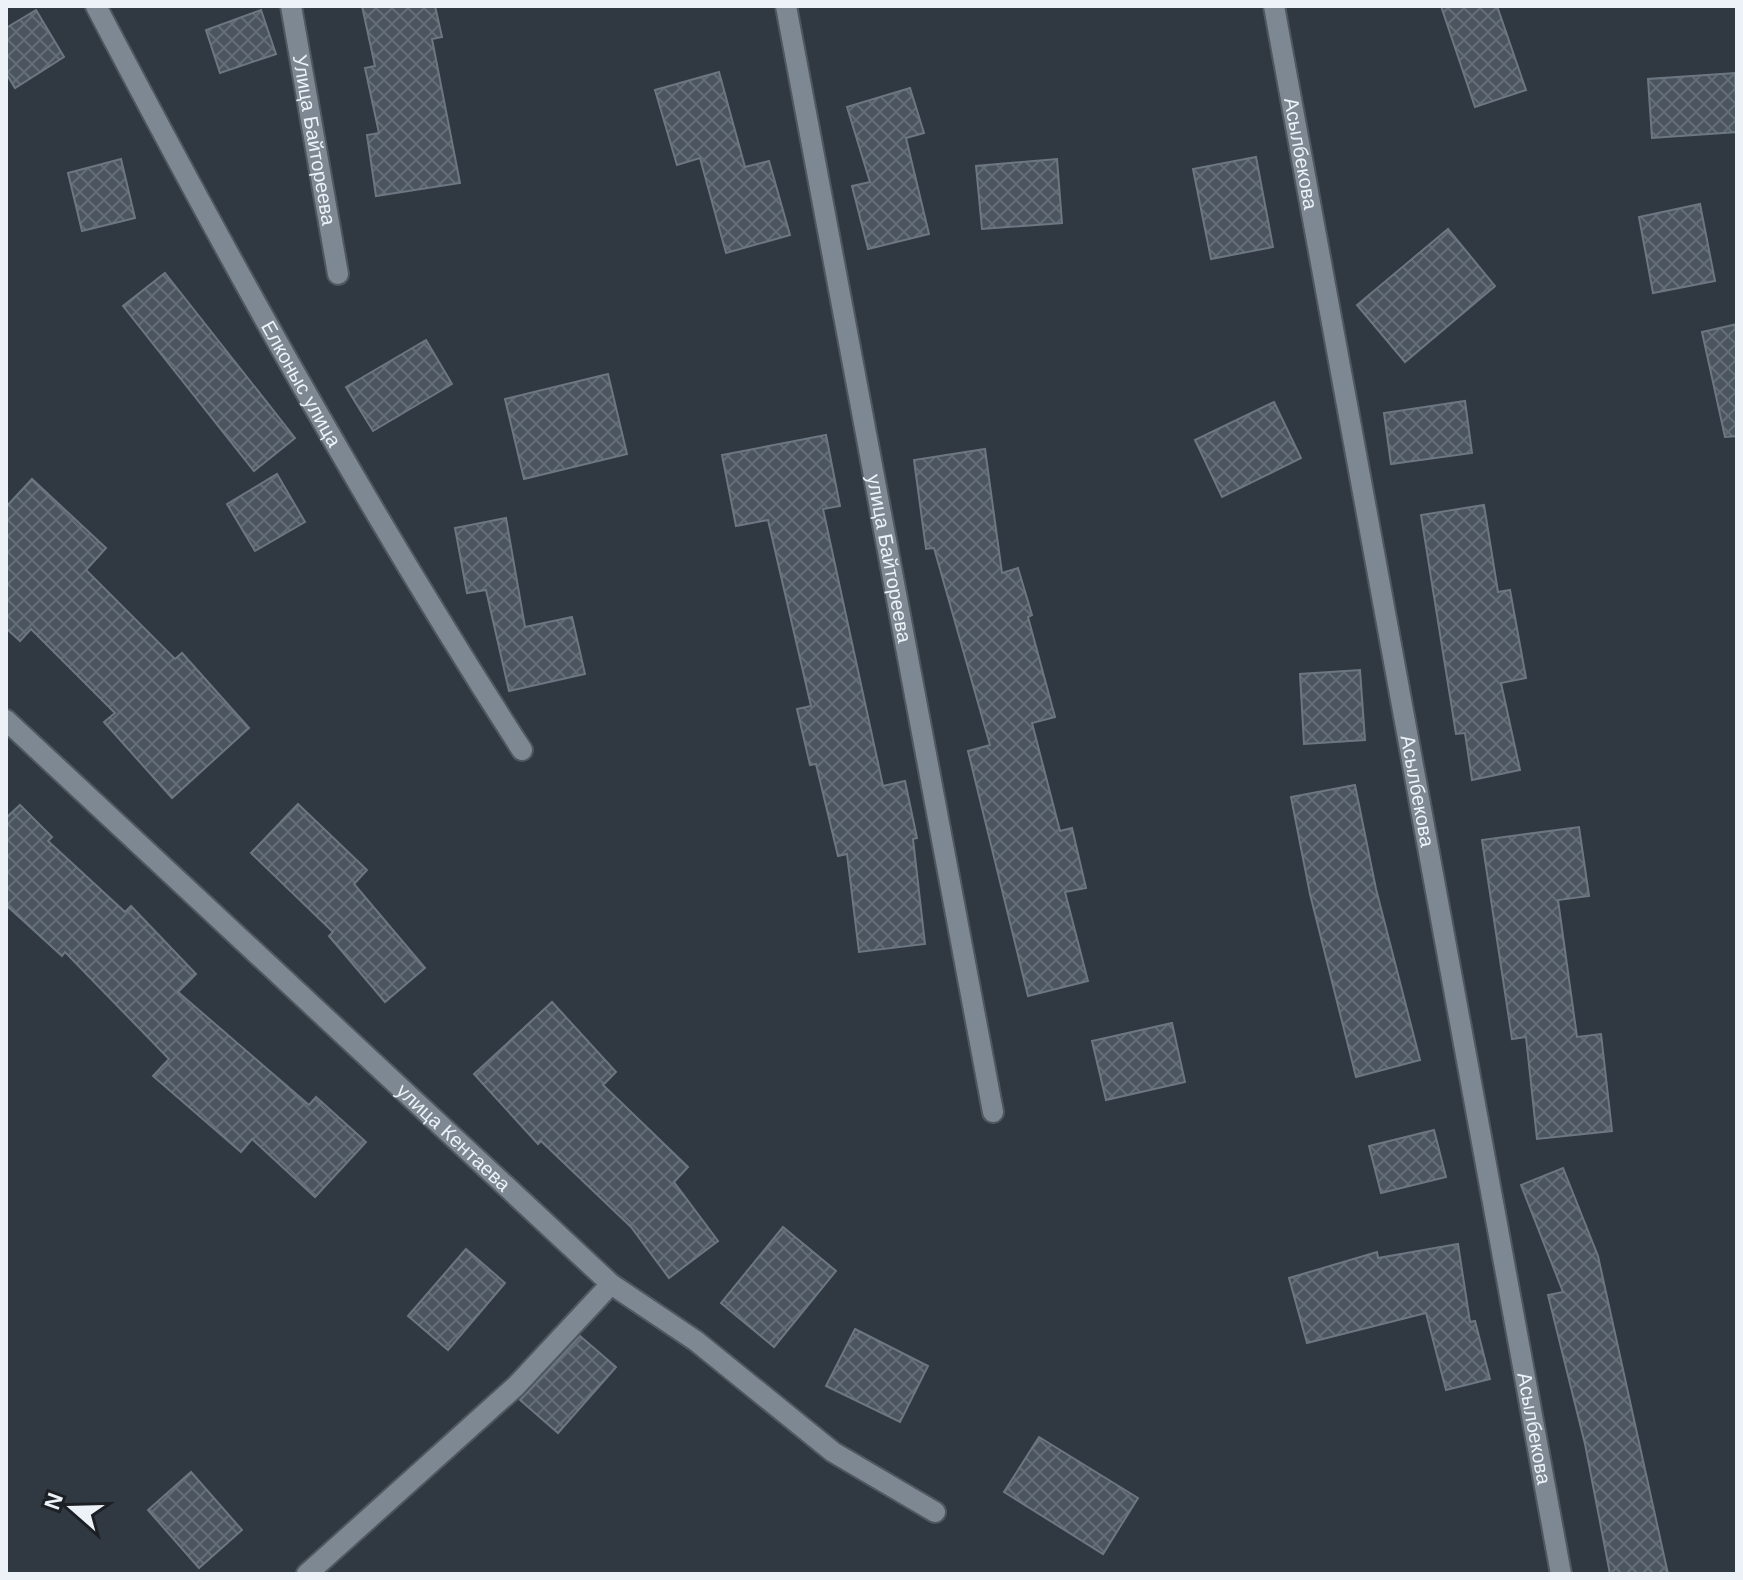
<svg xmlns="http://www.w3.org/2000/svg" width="1743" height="1580" viewBox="0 0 1743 1580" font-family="Arial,sans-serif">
<defs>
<pattern id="building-cross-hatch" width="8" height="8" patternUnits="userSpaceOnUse" patternTransform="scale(2)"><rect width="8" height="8" fill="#4b555f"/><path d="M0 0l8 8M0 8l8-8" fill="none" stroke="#656e77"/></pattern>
</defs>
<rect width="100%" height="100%" fill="#303942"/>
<g fill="url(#building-cross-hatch)" stroke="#6c7782" stroke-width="2">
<path d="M 362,6 L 435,6 L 442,37 L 432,39 L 460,183 L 376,196 L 367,135 L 379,133 L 365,68 L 375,66 Z"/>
<path d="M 1441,6 L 1497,6 L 1526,90 L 1475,107 Z"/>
<path d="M 36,10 L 64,57 L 15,88 L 6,73 L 6,28 Z"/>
<path d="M 261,10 L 276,54 L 220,73 L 206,30 Z"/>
<path d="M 719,72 L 745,167 L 769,161 L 790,235 L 726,253 L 700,158 L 677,165 L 655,90 Z"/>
<path d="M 1735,73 L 1737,132 L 1652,138 L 1648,79 Z"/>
<path d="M 910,88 L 924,133 L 906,138 L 929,234 L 868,249 L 852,186 L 870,182 L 847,107 Z"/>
<path d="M 1256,157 L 1273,247 L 1211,259 L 1193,169 Z"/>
<path d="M 121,159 L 135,218 L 82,231 L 68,173 Z"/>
<path d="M 1057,159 L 1062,223 L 982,229 L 976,166 Z"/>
<path d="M 1700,204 L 1715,281 L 1653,293 L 1639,217 Z"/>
<path d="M 1448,229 L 1495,286 L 1405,362 L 1357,305 Z"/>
<path d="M 165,273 L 295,438 L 254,471 L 123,306 Z"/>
<path d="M 1737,324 L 1737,436 L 1725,437 L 1702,332 Z"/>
<path d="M 426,340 L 452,384 L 373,431 L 346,387 Z"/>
<path d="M 608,374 L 627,454 L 524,479 L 505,399 Z"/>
<path d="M 1465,401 L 1472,453 L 1391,464 L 1384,413 Z"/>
<path d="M 1274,402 L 1301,458 L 1222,497 L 1195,440 Z"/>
<path d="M 826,435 L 840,506 L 823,509 L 883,786 L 905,781 L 917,838 L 913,839 L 925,944 L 859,952 L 847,854 L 838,856 L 816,764 L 810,765 L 797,709 L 811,706 L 768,520 L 736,526 L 722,455 Z"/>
<path d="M 985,449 L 1002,573 L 1018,568 L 1032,615 L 1028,617 L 1055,717 L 1032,723 L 1060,831 L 1072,828 L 1086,888 L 1065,892 L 1088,981 L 1028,996 L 968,751 L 990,745 L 934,548 L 926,549 L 914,460 Z"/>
<path d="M 277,474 L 305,522 L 255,551 L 227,504 Z"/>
<path d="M 32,479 L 106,548 L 86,570 L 175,659 L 182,653 L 249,728 L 172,798 L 104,722 L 115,713 L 31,629 L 20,641 L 6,628 L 6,507 Z"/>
<path d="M 1484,505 L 1498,592 L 1510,590 L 1526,678 L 1501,683 L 1520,770 L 1472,780 L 1465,733 L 1456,734 L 1421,515 Z"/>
<path d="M 506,518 L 525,627 L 572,617 L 585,674 L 509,691 L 486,590 L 467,593 L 455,528 Z"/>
<path d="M 1360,670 L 1365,740 L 1304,744 L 1300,674 Z"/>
<path d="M 1355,785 L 1376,889 L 1420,1060 L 1356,1077 L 1310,894 L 1291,797 Z"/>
<path d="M 298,804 L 367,870 L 354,884 L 425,968 L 385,1002 L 329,936 L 333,932 L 251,853 Z"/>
<path d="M 20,805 L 52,837 L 48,841 L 125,912 L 131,906 L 196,974 L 178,992 L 309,1105 L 316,1097 L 366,1142 L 315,1197 L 252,1139 L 241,1152 L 153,1076 L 169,1059 L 65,952 L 62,956 L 6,905 L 6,818 Z"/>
<path d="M 1579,827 L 1589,896 L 1558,900 L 1577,1037 L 1601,1034 L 1612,1131 L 1537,1139 L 1526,1037 L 1512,1039 L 1482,840 Z"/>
<path d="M 552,1002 L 616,1072 L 603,1085 L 688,1167 L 674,1182 L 718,1241 L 669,1278 L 631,1227 L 541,1141 L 538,1144 L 474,1074 Z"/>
<path d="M 1172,1023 L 1185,1082 L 1106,1100 L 1092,1041 Z"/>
<path d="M 1434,1130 L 1446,1177 L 1381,1193 L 1369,1146 Z"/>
<path d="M 1563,1168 L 1598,1256 L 1668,1574 L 1610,1574 L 1585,1444 L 1548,1295 L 1563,1292 L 1521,1185 Z"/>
<path d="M 783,1227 L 836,1271 L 774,1347 L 721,1303 Z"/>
<path d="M 1458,1244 L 1470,1322 L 1475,1321 L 1490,1379 L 1446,1390 L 1426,1313 L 1307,1343 L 1289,1278 L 1377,1252 L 1378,1258 Z"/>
<path d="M 466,1249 L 505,1283 L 448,1350 L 408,1316 Z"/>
<path d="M 855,1329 L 928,1366 L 900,1422 L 826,1386 Z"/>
<path d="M 580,1336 L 616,1367 L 558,1433 L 520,1400 Z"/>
<path d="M 1039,1437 L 1138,1498 L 1103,1554 L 1004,1492 Z"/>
<path d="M 191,1472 L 242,1530 L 199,1568 L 148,1510 Z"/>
</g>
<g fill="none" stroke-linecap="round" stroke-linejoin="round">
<defs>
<g id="minor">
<path id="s1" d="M 96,6 C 229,260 367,510 522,750"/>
<path id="s2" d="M 291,6 L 338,274"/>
<path id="s3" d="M 786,6 L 993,1112"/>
<path id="s4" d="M 1274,6 L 1561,1574"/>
<path id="s5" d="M 6,720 L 611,1284 L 696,1341 L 833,1452 L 935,1512"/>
<path d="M 307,1574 L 516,1386 L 611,1284"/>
</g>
</defs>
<use href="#minor" stroke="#4f575f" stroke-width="24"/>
<use href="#minor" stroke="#7d8893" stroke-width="20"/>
</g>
<g text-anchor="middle" stroke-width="7" stroke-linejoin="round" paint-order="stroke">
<g font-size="20" fill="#ecf2f8" stroke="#1c2024">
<text dy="7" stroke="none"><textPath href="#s2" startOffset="136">Улица Байтореева</textPath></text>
<text dy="7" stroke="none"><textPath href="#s4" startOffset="150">Асылбекова</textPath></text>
<text dy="7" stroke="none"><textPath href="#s1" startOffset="430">Елконыс улица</textPath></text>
<text dy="7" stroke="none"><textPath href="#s3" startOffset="562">улица Байтореева</textPath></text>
<text dy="7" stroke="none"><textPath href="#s4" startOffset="798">Асылбекова</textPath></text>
<text dy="7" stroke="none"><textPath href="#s5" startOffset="612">улица Кентаева</textPath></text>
<text dy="7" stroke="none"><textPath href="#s4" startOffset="1446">Асылбекова</textPath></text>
</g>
</g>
<rect width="1743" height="1580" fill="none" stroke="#ecf2f8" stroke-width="16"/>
<g transform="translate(72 1508) rotate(290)" stroke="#1c2024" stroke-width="6" paint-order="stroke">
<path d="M0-6L14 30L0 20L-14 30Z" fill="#ecf2f8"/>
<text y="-12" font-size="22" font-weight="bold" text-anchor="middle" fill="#ecf2f8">N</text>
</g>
</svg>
